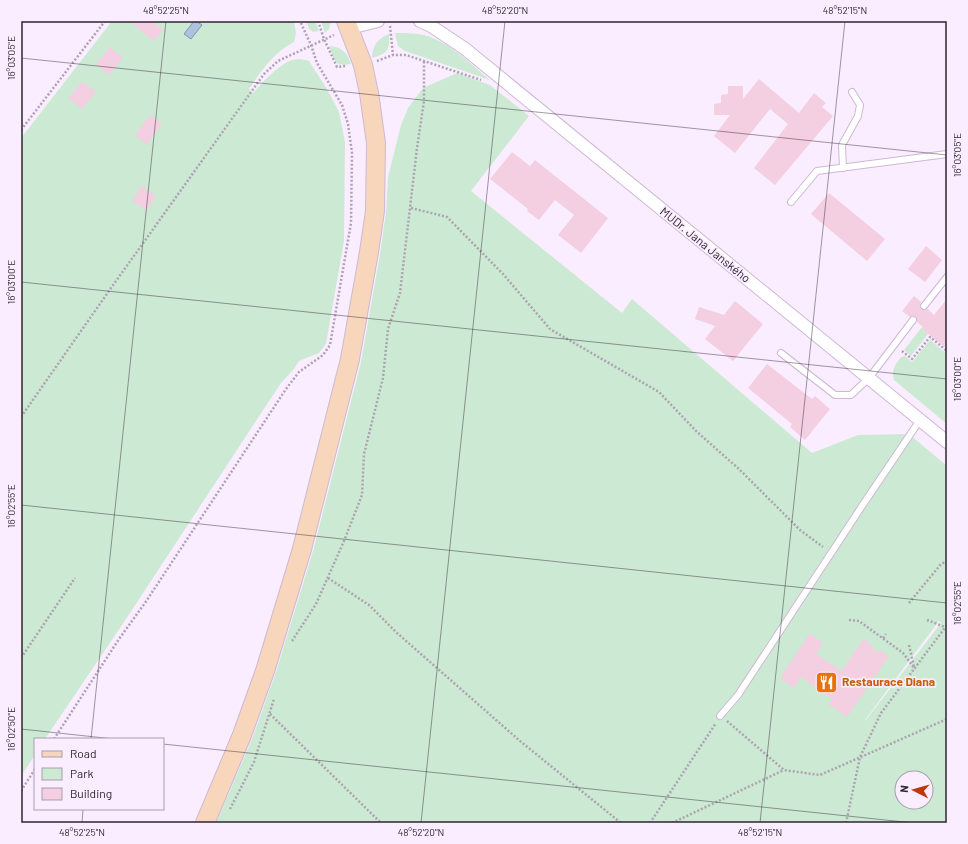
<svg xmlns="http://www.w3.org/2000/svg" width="968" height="844" viewBox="0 0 968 844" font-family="Barlow,sans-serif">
<rect width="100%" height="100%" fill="#faedff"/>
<g fill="#ccead3" fill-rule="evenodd">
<path d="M 112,21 L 294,21 L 296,33 L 294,42 C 272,54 263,69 249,89 L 253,93 C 263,82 284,58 299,59 C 302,59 306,60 309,61 L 327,89 L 339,112 L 345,142 L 344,241 L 326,344 L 319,353 L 299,361 L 294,369 L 281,383 L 126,619 L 45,739 L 35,739 L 35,755 L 21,776 L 21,138 Z"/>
<path d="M 306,21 L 315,21 L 319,31 L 313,32 L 309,29 Z"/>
<path d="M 321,21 L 331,21 L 329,29 L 325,33 Z"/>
<path d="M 395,33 C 404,33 414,33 423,35 C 449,41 470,64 490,80 L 405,51 L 398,46 Z"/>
<path d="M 389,34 C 390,50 388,53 372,58 C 372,46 378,38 389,34 Z"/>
<path d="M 329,46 C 342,47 347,52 351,64 L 344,65 L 338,64 L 334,59 Z"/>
<path d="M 457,73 L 490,85 L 529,116 L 471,191 L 622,313 L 632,299 L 812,453 L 858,435 L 909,434 L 947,466 L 947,823 L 216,823 L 252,739 L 275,675 L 313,551 L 361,362 L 380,254 L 386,212 L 388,177 L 401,125 L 408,108 L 423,88 ZM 939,621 L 941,623 L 865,721 L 865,720 ZM 902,778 L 926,778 L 926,802 L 902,802 Z"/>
<path d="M 922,327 L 924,328 L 923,330 L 928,334 L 911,356 L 904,350 Z"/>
<path d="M 930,340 L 947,354 L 947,424 L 894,380 C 891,370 895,365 901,357 L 905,356 L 912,362 Z"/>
</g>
<path fill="#adc2df" stroke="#8793ab" d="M 194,21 L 196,21 L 202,25 L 191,39 L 184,34 Z"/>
<g fill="#f3cfe1">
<path d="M 129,21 L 152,21 L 163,30 L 154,41 Z"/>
<path d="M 110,47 L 123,58 L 109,75 L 96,64 Z"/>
<path d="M 759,79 L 799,113 L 814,93 L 826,103 L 822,107 L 833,116 L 775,185 L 754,168 L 788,124 L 770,109 L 735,153 L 714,136 L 730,115 L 714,115 L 714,104 L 721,103 L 721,95 L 728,94 L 728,86 L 743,86 L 743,99 Z"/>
<path d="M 82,82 L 96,92 L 82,109 L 68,98 Z"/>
<path d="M 150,115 L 162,123 L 147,145 L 135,135 Z"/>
<path d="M 512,152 L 530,166 L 535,160 L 608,218 L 581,253 L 558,235 L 574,215 L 555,200 L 539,220 L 527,211 L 528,209 L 490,179 Z"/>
<path d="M 142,186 L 156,196 L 147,210 L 132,201 Z"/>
<path d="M 829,193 L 885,239 L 867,261 L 811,214 Z"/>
<path d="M 926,246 L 942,260 L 925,282 L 908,269 Z"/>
<path d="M 914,296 L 921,302 L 920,306 L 921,309 L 924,310 L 928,309 L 934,315 L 947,299 L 947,349 L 923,330 L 924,328 L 917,322 L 917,320 L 916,317 L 913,316 L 910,317 L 902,311 Z"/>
<path d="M 735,301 L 763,324 L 733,361 L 705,339 L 715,326 L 695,319 L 699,307 L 724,315 Z"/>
<path d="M 767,364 L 812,399 L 815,396 L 830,409 L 805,440 L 790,427 L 792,424 L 748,388 Z"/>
<path d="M 810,633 L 823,643 L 816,654 L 842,671 L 863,639 L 871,644 L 874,651 L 881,651 L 889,656 L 847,717 L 828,704 L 832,699 L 801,677 L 794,688 L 780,678 Z"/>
</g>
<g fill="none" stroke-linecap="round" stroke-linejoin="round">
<defs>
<g id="lane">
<path d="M 843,168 L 842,145 L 858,116 L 860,105 L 852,92"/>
<path d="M 791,202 L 817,171 L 947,154"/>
<path d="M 924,306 L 947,277"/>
<path d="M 781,353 L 835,395 L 851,395 L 869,378 L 913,320"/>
<path d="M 720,716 L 738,695 L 862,506 L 920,420"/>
</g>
<g id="street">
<path d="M 420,21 L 431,26 L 464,48 L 947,442"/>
<path d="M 350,28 L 378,21"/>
</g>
<path id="secondary" d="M 205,823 L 242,735 L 265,671 L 302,549 L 350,359 L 369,252 L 375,211 L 376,143 L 369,93 L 363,65 L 346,21"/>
</defs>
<use href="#lane" stroke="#ceb8d5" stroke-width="8"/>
<use href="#street" stroke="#ceb8d5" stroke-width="14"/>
<use href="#secondary" stroke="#ceb8d5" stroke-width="20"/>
<g stroke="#ada2b2" stroke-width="2.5" stroke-dasharray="2 2" stroke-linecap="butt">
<path d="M 318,21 L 324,39 L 337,67 L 346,66"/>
<path d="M 390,26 L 393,55"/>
<path d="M 377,61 L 393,55 L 406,55 L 481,80"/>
<path d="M 21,130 L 105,21"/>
<path d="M 411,208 L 447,217 L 503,274 L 550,329 L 659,392 L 696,431 L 739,469 L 800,530 L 823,547"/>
<path d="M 902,351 L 912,359 L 930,337 L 947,351"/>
<path d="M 21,417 L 111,288 L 264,74 L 278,61 L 334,35"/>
<path d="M 328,578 L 369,605 L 397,633 L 520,741 L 621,823"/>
<path d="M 947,587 L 947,589"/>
<path d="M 909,603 L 941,564 L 947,561"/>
<path d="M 849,620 L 859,621 L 903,653 L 915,669"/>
<path d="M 927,620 L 945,627"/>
<path d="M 883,638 L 886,634"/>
<path d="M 292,641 L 316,604 L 344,541 L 362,495 L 364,454 L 383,378 L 388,329 L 400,293 L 417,148 L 424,101 L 424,60"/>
<path d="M 909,645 L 914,667"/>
<path d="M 21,658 L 75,578"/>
<path d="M 270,714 L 381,823"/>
<path d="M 727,721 L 784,770 L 820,775 L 947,719"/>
<path d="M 54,739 L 119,639 L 145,603 L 286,389 L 299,372 L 323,355 L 330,345 L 351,223 L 352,153 L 348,124 L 342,105 L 317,63 L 311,45 L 300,21"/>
<path d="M 21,791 L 35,769"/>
<path d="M 230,809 L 254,762 L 274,699"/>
<path d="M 650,823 L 716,723"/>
<path d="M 672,823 L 784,770"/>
<path d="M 846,823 L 860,757 L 881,713 L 947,625"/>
</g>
<use href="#lane" stroke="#fff" stroke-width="6"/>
<use href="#street" stroke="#fff" stroke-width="12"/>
<use href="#secondary" stroke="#f8d6bc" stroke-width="18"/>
</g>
<path fill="none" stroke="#2e2631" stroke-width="1" stroke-opacity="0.45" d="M 21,58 L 947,155M 21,282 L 947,379M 21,505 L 947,603M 21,729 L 114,739M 91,739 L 166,21M 163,744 L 914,823M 82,823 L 83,809M 421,823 L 505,21M 760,823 L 845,21"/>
<defs>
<symbol id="restaurant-square" viewBox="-11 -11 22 22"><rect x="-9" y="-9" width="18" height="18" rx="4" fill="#e8710a" stroke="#faedff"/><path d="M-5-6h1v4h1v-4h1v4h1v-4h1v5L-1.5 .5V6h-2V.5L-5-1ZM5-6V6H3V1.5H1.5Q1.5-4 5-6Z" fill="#fff"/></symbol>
</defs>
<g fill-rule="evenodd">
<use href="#restaurant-square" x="814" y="670" width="25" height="25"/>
</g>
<g text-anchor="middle" stroke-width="3.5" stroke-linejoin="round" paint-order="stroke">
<g font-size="12" fill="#2e2631" stroke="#faedff">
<text transform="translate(705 245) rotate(39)" y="4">MUDr. Jana Janského</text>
</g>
<g font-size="12" font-weight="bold" fill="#c56008" stroke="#faedff" text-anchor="start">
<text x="842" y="686">Restaurace Diana</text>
</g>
</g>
<rect width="968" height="844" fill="none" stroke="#faedff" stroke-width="44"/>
<rect x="34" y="738" width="130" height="72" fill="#faedff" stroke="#a89dad"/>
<rect x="42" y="751" width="20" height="6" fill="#f8d6bc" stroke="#a89dad"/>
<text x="70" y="758" font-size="12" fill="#2e2631">Road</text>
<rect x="42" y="768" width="20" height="12" fill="#ccead3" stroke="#a89dad"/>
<text x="70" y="778" font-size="12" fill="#2e2631">Park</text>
<rect x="42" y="788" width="20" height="12" fill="#f3cfe1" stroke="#a89dad"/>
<text x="70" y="798" font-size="12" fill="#2e2631">Building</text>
<g transform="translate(914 790) rotate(276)"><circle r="19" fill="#faedff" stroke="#a89dad"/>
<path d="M0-3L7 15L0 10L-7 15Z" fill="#c0370b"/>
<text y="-6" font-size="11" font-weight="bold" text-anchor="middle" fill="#2e2631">N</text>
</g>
<rect x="22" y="22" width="924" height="800" fill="none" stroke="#2e2631" stroke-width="1.5"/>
<g font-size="10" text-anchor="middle" fill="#2e2631">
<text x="166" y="14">48°52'25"N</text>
<text x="505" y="14">48°52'20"N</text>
<text x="845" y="14">48°52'15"N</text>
<text transform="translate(11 58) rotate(-90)" y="4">16°03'05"E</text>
<text transform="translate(957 155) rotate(-90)" y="4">16°03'05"E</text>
<text transform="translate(11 282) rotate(-90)" y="4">16°03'00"E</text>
<text transform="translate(957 379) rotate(-90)" y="4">16°03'00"E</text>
<text transform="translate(11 506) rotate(-90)" y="4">16°02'55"E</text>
<text transform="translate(957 603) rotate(-90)" y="4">16°02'55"E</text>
<text transform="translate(11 729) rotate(-90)" y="4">16°02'50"E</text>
<text x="82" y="836">48°52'25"N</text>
<text x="421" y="836">48°52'20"N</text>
<text x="760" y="836">48°52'15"N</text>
</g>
</svg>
